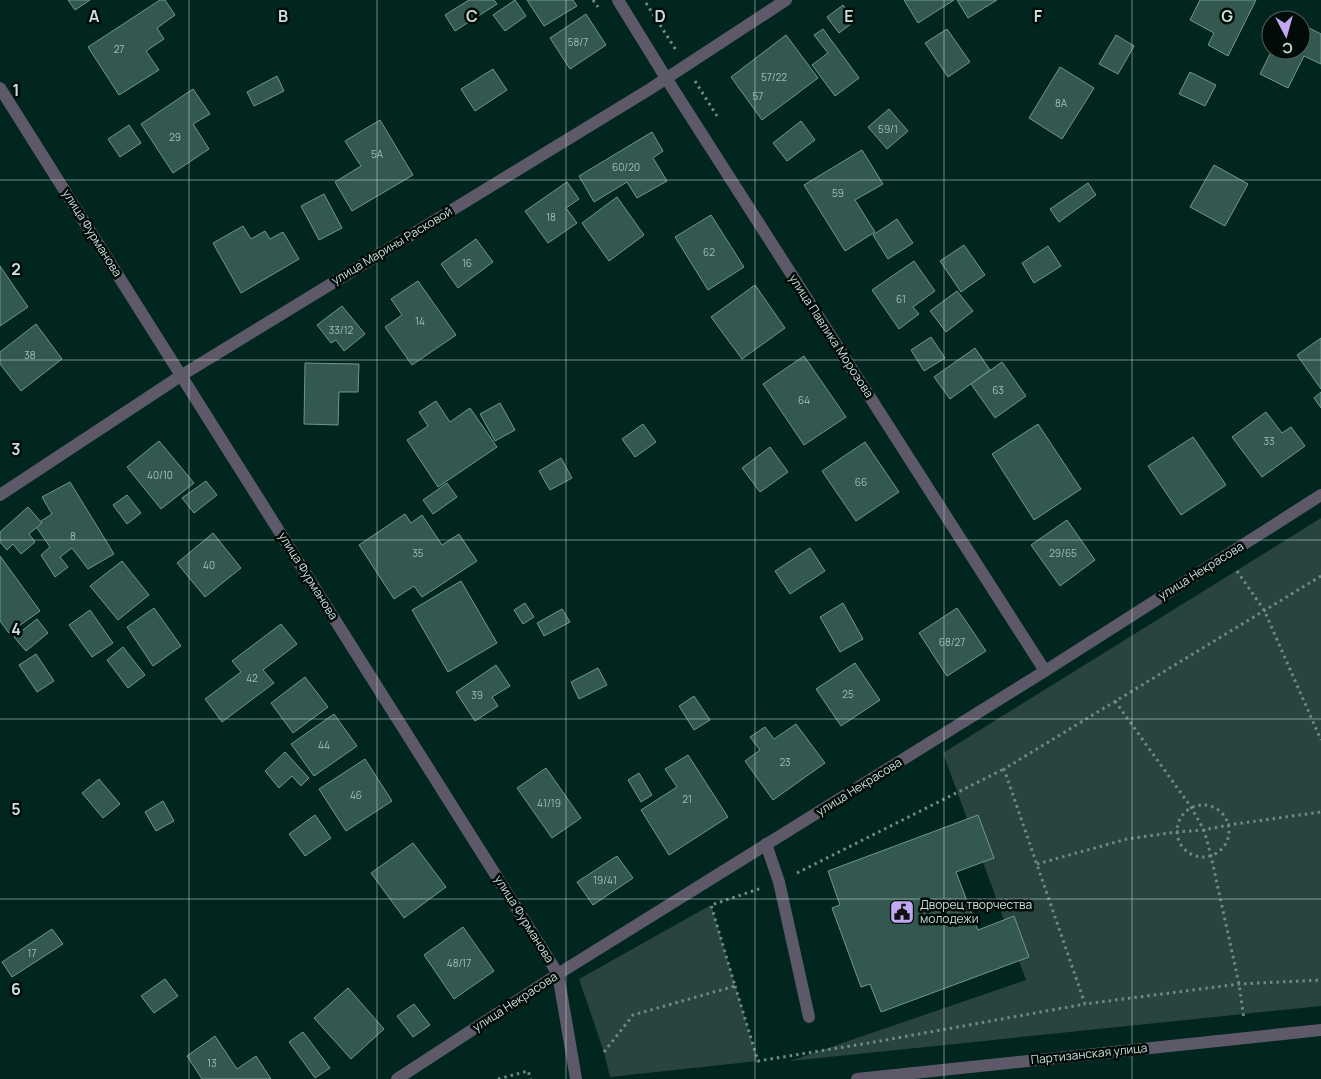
<svg xmlns="http://www.w3.org/2000/svg" width="1321" height="1079" viewBox="0 0 1321 1079" font-family="Manrope,sans-serif">
<rect width="100%" height="100%" fill="#00261f"/>
<g fill="#29433e">
<path d="M 1321,518 L 1321,1006 L 790,1061 L 1026,980 L 943,753 Z"/>
<path d="M 711,905 L 758,1061 L 610,1077 L 604,1052 L 579,979 Z"/>
</g>
<g fill="#335850" stroke="#70978e">
<path d="M 68,0 L 90,0 L 75,10 Z"/>
<path d="M 160,0 L 165,0 L 175,15 L 157,28 L 164,39 L 146,51 L 159,70 L 119,95 L 88,47 Z"/>
<path d="M 469,0 L 494,0 L 497,4 L 455,31 L 445,15 Z"/>
<path d="M 515,0 L 526,16 L 505,31 L 493,15 Z"/>
<path d="M 527,0 L 573,0 L 577,6 L 544,26 Z"/>
<path d="M 904,0 L 954,0 L 918,23 Z"/>
<path d="M 957,0 L 997,0 L 968,18 Z"/>
<path d="M 1200,0 L 1256,0 L 1228,56 L 1208,45 L 1214,33 L 1190,20 Z"/>
<path d="M 843,5 L 855,21 L 839,33 L 827,17 Z"/>
<path d="M 586,14 L 606,45 L 570,69 L 550,38 Z"/>
<path d="M 1301,24 L 1321,34 L 1321,64 L 1304,56 L 1288,88 L 1260,74 L 1272,50 L 1301,50 Z"/>
<path d="M 823,29 L 859,78 L 835,96 L 812,65 L 828,53 L 814,35 Z"/>
<path d="M 947,29 L 970,62 L 948,77 L 925,43 Z"/>
<path d="M 786,35 L 818,78 L 762,120 L 731,77 Z"/>
<path d="M 1116,35 L 1134,46 L 1118,74 L 1099,64 Z"/>
<path d="M 1060,67 L 1094,88 L 1062,139 L 1029,118 Z"/>
<path d="M 493,69 L 507,90 L 475,111 L 461,89 Z"/>
<path d="M 1190,72 L 1216,85 L 1205,106 L 1179,94 Z"/>
<path d="M 277,76 L 284,91 L 254,106 L 247,92 Z"/>
<path d="M 193,89 L 210,114 L 193,124 L 209,149 L 173,173 L 141,124 Z"/>
<path d="M 889,109 L 908,131 L 887,149 L 868,127 Z"/>
<path d="M 380,120 L 413,175 L 352,211 L 335,182 L 361,166 L 345,141 Z"/>
<path d="M 801,121 L 815,140 L 787,161 L 773,143 Z"/>
<path d="M 129,125 L 141,143 L 120,157 L 108,139 Z"/>
<path d="M 652,132 L 663,151 L 653,158 L 667,181 L 637,198 L 627,182 L 594,202 L 579,176 Z"/>
<path d="M 862,150 L 883,184 L 855,200 L 875,232 L 845,251 L 804,185 Z"/>
<path d="M 1214,165 L 1248,184 L 1225,226 L 1190,207 Z"/>
<path d="M 567,182 L 579,199 L 566,208 L 577,223 L 548,243 L 525,211 Z"/>
<path d="M 1088,183 L 1096,195 L 1059,222 L 1050,209 Z"/>
<path d="M 324,194 L 342,228 L 319,240 L 301,206 Z"/>
<path d="M 617,197 L 644,235 L 609,261 L 582,223 Z"/>
<path d="M 711,215 L 744,267 L 708,290 L 675,237 Z"/>
<path d="M 897,219 L 913,243 L 888,259 L 873,235 Z"/>
<path d="M 243,226 L 251,239 L 265,231 L 270,239 L 283,232 L 299,259 L 241,293 L 213,243 Z"/>
<path d="M 476,239 L 493,262 L 458,288 L 441,264 Z"/>
<path d="M 964,245 L 985,275 L 961,292 L 940,261 Z"/>
<path d="M 1048,246 L 1061,266 L 1034,283 L 1022,263 Z"/>
<path d="M 914,261 L 935,291 L 913,307 L 919,314 L 899,329 L 872,290 Z"/>
<path d="M 0,266 L 28,307 L 0,326 Z"/>
<path d="M 418,281 L 456,335 L 412,365 L 385,327 L 402,315 L 391,299 Z"/>
<path d="M 755,285 L 785,328 L 742,359 L 711,317 Z"/>
<path d="M 957,291 L 973,311 L 946,332 L 930,311 Z"/>
<path d="M 342,306 L 365,334 L 344,351 L 336,340 L 331,343 L 317,325 Z"/>
<path d="M 36,324 L 62,359 L 21,391 L 0,364 L 0,352 Z"/>
<path d="M 931,337 L 945,358 L 924,371 L 911,350 Z"/>
<path d="M 1321,338 L 1321,389 L 1297,355 Z"/>
<path d="M 975,348 L 990,370 L 950,399 L 934,377 Z"/>
<path d="M 804,356 L 846,417 L 804,445 L 763,384 Z"/>
<path d="M 1002,362 L 1026,396 L 995,418 L 971,384 Z"/>
<path d="M 305,363 L 359,364 L 358,392 L 339,392 L 338,425 L 304,424 Z"/>
<path d="M 1321,392 L 1321,408 L 1314,398 Z"/>
<path d="M 436,401 L 450,422 L 470,408 L 497,447 L 438,487 L 407,440 L 428,426 L 419,412 Z"/>
<path d="M 500,403 L 515,430 L 495,441 L 480,414 Z"/>
<path d="M 1266,412 L 1282,433 L 1291,427 L 1305,446 L 1262,477 L 1232,437 Z"/>
<path d="M 643,424 L 656,442 L 635,457 L 622,439 Z"/>
<path d="M 1038,424 L 1081,489 L 1034,520 L 992,454 Z"/>
<path d="M 1193,437 L 1226,485 L 1181,515 L 1148,466 Z"/>
<path d="M 159,441 L 194,483 L 161,509 L 127,467 Z"/>
<path d="M 865,442 L 899,492 L 856,521 L 822,471 Z"/>
<path d="M 770,447 L 788,472 L 760,492 L 742,468 Z"/>
<path d="M 561,458 L 572,478 L 550,490 L 539,471 Z"/>
<path d="M 206,481 L 217,495 L 194,513 L 182,498 Z"/>
<path d="M 70,482 L 114,554 L 88,569 L 72,548 L 60,557 L 68,567 L 55,577 L 41,555 L 50,547 L 35,525 L 52,514 L 42,497 Z"/>
<path d="M 447,483 L 457,497 L 433,514 L 423,500 Z"/>
<path d="M 127,495 L 141,513 L 127,524 L 113,505 Z"/>
<path d="M 28,507 L 42,523 L 29,534 L 35,542 L 21,554 L 13,544 L 7,550 L 0,542 L 0,532 Z"/>
<path d="M 405,514 L 411,523 L 422,515 L 442,545 L 459,534 L 477,561 L 422,597 L 414,586 L 394,599 L 359,545 Z"/>
<path d="M 1067,520 L 1095,560 L 1060,586 L 1031,545 Z"/>
<path d="M 213,533 L 241,568 L 205,597 L 177,563 Z"/>
<path d="M 810,548 L 825,571 L 790,594 L 775,571 Z"/>
<path d="M 0,556 L 40,611 L 9,633 L 0,621 Z"/>
<path d="M 122,561 L 149,595 L 118,620 L 90,586 Z"/>
<path d="M 461,581 L 497,643 L 448,672 L 412,610 Z"/>
<path d="M 525,603 L 534,617 L 523,624 L 514,610 Z"/>
<path d="M 843,603 L 863,639 L 840,652 L 820,617 Z"/>
<path d="M 154,608 L 181,646 L 153,666 L 127,627 Z"/>
<path d="M 957,608 L 986,651 L 947,676 L 919,633 Z"/>
<path d="M 562,609 L 570,622 L 544,636 L 537,623 Z"/>
<path d="M 90,610 L 113,643 L 92,657 L 69,625 Z"/>
<path d="M 37,619 L 48,633 L 26,651 L 14,637 Z"/>
<path d="M 281,624 L 297,644 L 263,670 L 274,683 L 222,722 L 205,699 L 241,672 L 232,661 Z"/>
<path d="M 123,647 L 145,675 L 128,688 L 107,660 Z"/>
<path d="M 36,654 L 54,681 L 37,692 L 19,665 Z"/>
<path d="M 855,663 L 880,700 L 841,726 L 816,689 Z"/>
<path d="M 496,665 L 510,686 L 492,697 L 498,706 L 475,721 L 456,692 Z"/>
<path d="M 598,668 L 607,685 L 579,699 L 571,682 Z"/>
<path d="M 305,677 L 328,707 L 293,733 L 271,703 Z"/>
<path d="M 694,696 L 710,720 L 694,730 L 679,706 Z"/>
<path d="M 334,714 L 357,746 L 314,776 L 291,744 Z"/>
<path d="M 796,724 L 825,763 L 773,800 L 745,761 L 760,750 L 750,737 L 765,727 L 774,739 Z"/>
<path d="M 285,752 L 309,778 L 301,786 L 292,776 L 279,788 L 265,771 Z"/>
<path d="M 688,755 L 728,817 L 669,855 L 641,810 L 677,787 L 665,769 Z"/>
<path d="M 365,759 L 392,801 L 346,831 L 319,789 Z"/>
<path d="M 546,768 L 581,818 L 552,838 L 517,788 Z"/>
<path d="M 639,773 L 652,795 L 641,802 L 628,780 Z"/>
<path d="M 99,779 L 120,804 L 103,818 L 82,793 Z"/>
<path d="M 163,801 L 174,821 L 156,831 L 145,812 Z"/>
<path d="M 315,815 L 331,838 L 305,856 L 289,834 Z"/>
<path d="M 978,815 L 994,858 L 956,872 L 978,930 L 1014,916 L 1029,957 L 881,1012 L 870,984 L 861,987 L 832,908 L 840,905 L 828,871 Z"/>
<path d="M 413,843 L 446,887 L 404,918 L 371,873 Z"/>
<path d="M 617,856 L 633,878 L 593,905 L 577,882 Z"/>
<path d="M 463,927 L 494,971 L 454,999 L 424,955 Z"/>
<path d="M 52,929 L 63,944 L 12,977 L 2,962 Z"/>
<path d="M 165,979 L 178,996 L 154,1013 L 141,996 Z"/>
<path d="M 348,988 L 384,1029 L 351,1059 L 314,1018 Z"/>
<path d="M 414,1004 L 430,1025 L 413,1037 L 397,1016 Z"/>
<path d="M 303,1032 L 330,1068 L 315,1078 L 289,1042 Z"/>
<path d="M 215,1036 L 237,1069 L 256,1056 L 271,1079 L 202,1079 L 187,1056 Z"/>
</g>
<g fill="none" stroke-linecap="round" stroke-linejoin="round">
<g stroke="#6e8a84" stroke-width="3" stroke-dasharray="2.5 4" stroke-linecap="butt">
<path d="M 593,0 L 598,7"/>
<path d="M 646,3 L 676,50"/>
<path d="M 695,81 L 717,116"/>
<path d="M 1237,571 L 1264,610 L 1321,740"/>
<path d="M 1321,576 L 1004,769 L 1085,1004 L 1239,984 L 1321,980"/>
<path d="M 1115,701 L 1191,807 L 1204,830 L 1211,856 L 1239,984 L 1244,1019"/>
<circle cx="1203" cy="831" r="26"/>
<path d="M 1037,864 L 1127,839 L 1176,832 L 1204,830 L 1228,825 L 1321,812"/>
<path d="M 797,873 L 1004,769"/>
<path d="M 735,986 L 758,1061 L 869,1043 L 1085,1004"/>
<path d="M 604,1052 L 633,1015 L 735,986 L 711,905 L 762,888"/>
<path d="M 498,1079 L 528,1071 L 531,1079"/>
</g>
<g stroke="#5e5968" stroke-width="12">
<path d="M 618,0 L 666,78 L 1045,671"/>
<path d="M 0,88 L 558,974 L 576,1079"/>
<path d="M 0,495 L 182,375 L 650,89 L 786,0"/>
<path d="M 766,844 L 779,882 L 809,1017"/>
<path d="M 397,1079 L 558,974 L 1045,671 L 1321,495"/>
<path d="M 857,1079 L 1321,1030"/>
</g>
</g>
<path fill="none" stroke="#cbdfda" stroke-width="1" stroke-opacity="0.55" d="M 189,0 L 189,1079M 377,0 L 377,1079M 566,0 L 566,1079M 755,0 L 755,1079M 944,0 L 944,1079M 1132,0 L 1132,1079M 0,180 L 1321,180M 0,360 L 1321,360M 0,540 L 1321,540M 0,719 L 1321,719M 0,899 L 1321,899"/>
<defs>
<symbol id="civic-square" viewBox="-11 -11 22 22"><rect x="-9" y="-9" width="18" height="18" rx="4" fill="#c2a7f2" stroke="#010c09"/><path d="M-.6-6.5H3V-4.5H.6V-3L4-1V1h2V6H-6V1h2V-1L-.6-3ZM-1.2 2.5V6h2.4V2.5Z" fill="#111"/></symbol>
</defs>
<g fill-rule="evenodd">
<use href="#civic-square" x="888" y="898" width="28" height="28"/>
</g>
<g text-anchor="middle" stroke-width="5" stroke-linejoin="round" paint-order="stroke">
<g font-size="10" fill="#a5bdb8">
<text x="578" y="46">58/7</text>
<text x="119" y="53">27</text>
<text x="774" y="81">57/22</text>
<text x="758" y="100">57</text>
<text x="1061" y="107">8А</text>
<text x="888" y="133">59/1</text>
<text x="175" y="141">29</text>
<text x="377" y="158">5А</text>
<text x="626" y="171">60/20</text>
<text x="838" y="197">59</text>
<text x="551" y="221">18</text>
<text x="709" y="256">62</text>
<text x="467" y="267">16</text>
<text x="901" y="303">61</text>
<text x="420" y="325">14</text>
<text x="341" y="334">33/12</text>
<text x="30" y="359">38</text>
<text x="998" y="394">63</text>
<text x="804" y="404">64</text>
<text x="1269" y="445">33</text>
<text x="160" y="479">40/10</text>
<text x="861" y="486">66</text>
<text x="73" y="540">8</text>
<text x="418" y="557">35</text>
<text x="1063" y="557">29/65</text>
<text x="209" y="569">40</text>
<text x="952" y="646">68/27</text>
<text x="252" y="682">42</text>
<text x="848" y="698">25</text>
<text x="477" y="699">39</text>
<text x="324" y="749">44</text>
<text x="785" y="766">23</text>
<text x="356" y="799">46</text>
<text x="687" y="803">21</text>
<text x="549" y="807">41/19</text>
<text x="605" y="884">19/41</text>
<text x="32" y="957">17</text>
<text x="459" y="967">48/17</text>
<text x="212" y="1067">13</text>
</g>
<g font-size="12" fill="#cbdfda" stroke="#010c09">
<text transform="translate(92 233) rotate(58)" y="4">улица Фурманова</text>
<text transform="translate(392 246) rotate(-31)" y="4">улица Марины Расковой</text>
<text transform="translate(831 336) rotate(57)" y="4">улица Павлика Морозова</text>
<text transform="translate(1201 571) rotate(-32)" y="4">улица Некрасова</text>
<text transform="translate(308 576) rotate(58)" y="4">улица Фурманова</text>
<text transform="translate(859 787) rotate(-32)" y="4">улица Некрасова</text>
<text transform="translate(524 919) rotate(58)" y="4">улица Фурманова</text>
<text transform="translate(515 1002) rotate(-33)" y="4">улица Некрасова</text>
<text transform="translate(1089 1054) rotate(-6)" y="4">Партизанская улица</text>
</g>
<g font-size="12" fill="#cbdfda" stroke="#010c09" text-anchor="start">
<text x="920" y="909">Дворец творчества<tspan x="920" dy="14">молодежи</tspan></text>
</g>
</g>
<g font-size="16" text-anchor="middle" font-weight="bold" fill="#cbdfda" stroke="#010c09" stroke-width="5" stroke-linejoin="round" paint-order="stroke">
<text x="94" y="22">A</text>
<text x="283" y="22">B</text>
<text x="472" y="22">C</text>
<text x="660" y="22">D</text>
<text x="849" y="22">E</text>
<text x="1038" y="22">F</text>
<text x="1227" y="22">G</text>
<text x="16" y="96">1</text>
<text x="16" y="275">2</text>
<text x="16" y="455">3</text>
<text x="16" y="635">4</text>
<text x="16" y="815">5</text>
<text x="16" y="995">6</text>
</g>
<g transform="translate(1286 35) rotate(174)"><circle r="24" fill="#010c09" stroke="#52605d"/>
<path d="M0-4L9 19L0 12L-9 19Z" fill="#c2a7f2"/>
<text y="-8" font-size="14" font-weight="bold" text-anchor="middle" fill="#cbdfda">С</text>
</g>
</svg>
